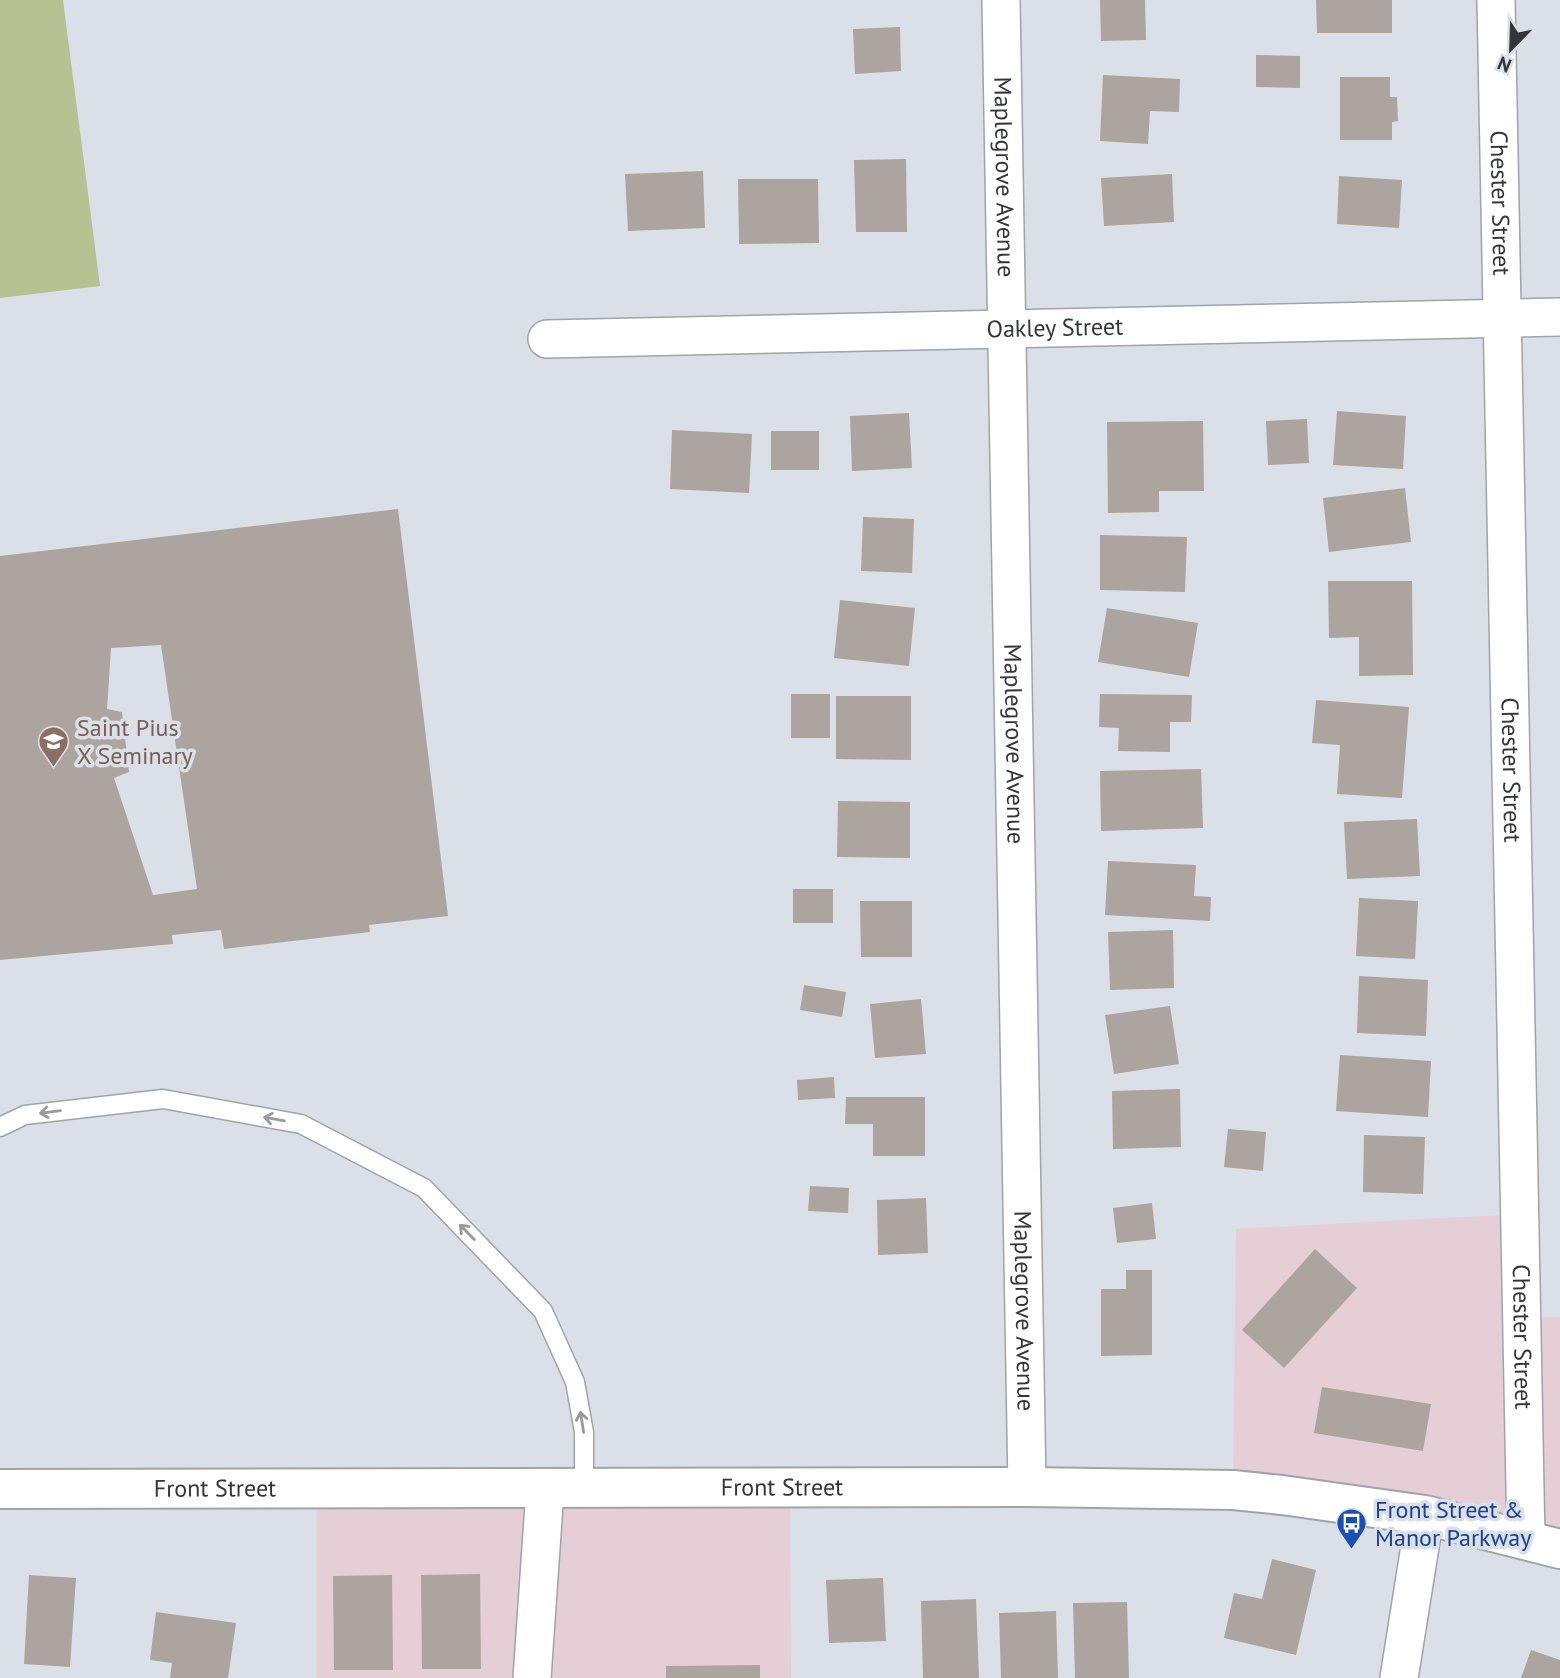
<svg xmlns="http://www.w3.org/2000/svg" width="1560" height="1678" viewBox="0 0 1560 1678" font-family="'PT Sans',sans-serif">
<rect width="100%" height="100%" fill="#dbdfe7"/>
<g fill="#e6ced7">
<path d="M 1520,1214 L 1522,1317 L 1560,1317 L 1560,1549 L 1233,1490 L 1236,1229 Z"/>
<path d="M 790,1489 L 791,1678 L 317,1678 L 317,1490 Z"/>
</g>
<path fill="#b6c28f" d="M 0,0 L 63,0 L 100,286 L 0,298 Z"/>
<g fill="#aca49f" fill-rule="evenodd">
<path d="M 1100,0 L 1145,0 L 1146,40 L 1101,41 Z"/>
<path d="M 1316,0 L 1392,0 L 1392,33 L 1317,33 Z"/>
<path d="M 900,27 L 901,71 L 855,74 L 853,29 Z"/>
<path d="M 1256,55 L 1300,56 L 1300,88 L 1256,87 Z"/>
<path d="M 1103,75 L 1180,79 L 1179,112 L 1150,111 L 1148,144 L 1100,141 Z"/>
<path d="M 1340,77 L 1390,77 L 1390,97 L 1397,97 L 1398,121 L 1392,122 L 1392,140 L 1340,140 Z"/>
<path d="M 906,159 L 907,232 L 856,232 L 854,160 Z"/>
<path d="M 703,171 L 705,228 L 628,231 L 625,174 Z"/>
<path d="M 1172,174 L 1174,222 L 1104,226 L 1101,178 Z"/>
<path d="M 1339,176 L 1402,180 L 1399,228 L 1337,224 Z"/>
<path d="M 738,179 L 818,179 L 819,243 L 739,244 Z"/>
<path d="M 1337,411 L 1406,416 L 1403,469 L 1333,465 Z"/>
<path d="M 909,413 L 912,468 L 852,471 L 850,416 Z"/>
<path d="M 1307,419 L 1309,463 L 1268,465 L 1266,421 Z"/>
<path d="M 1203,421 L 1204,491 L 1159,491 L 1159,512 L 1108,513 L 1107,422 Z"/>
<path d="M 672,430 L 752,434 L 749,493 L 670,489 Z"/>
<rect x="771" y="431" width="48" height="39"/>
<path d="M 1405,488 L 1411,542 L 1329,552 L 1323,498 Z"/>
<path d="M 398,509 L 448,916 L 369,925 L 370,932 L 224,949 L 221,930 L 172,935 L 173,944 L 0,960 L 0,556 ZM 161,645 L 197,889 L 153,895 L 114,778 L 129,772 L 122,712 L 107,709 L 111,648 Z"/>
<path d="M 863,517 L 914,519 L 912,573 L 861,571 Z"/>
<path d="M 1100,535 L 1187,537 L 1185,592 L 1100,590 Z"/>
<path d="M 1328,581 L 1412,581 L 1413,675 L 1359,676 L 1359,637 L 1329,638 Z"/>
<path d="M 840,600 L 915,608 L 909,666 L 834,658 Z"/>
<path d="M 1107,608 L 1198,623 L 1189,677 L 1098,662 Z"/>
<rect x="791" y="694" width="39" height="44"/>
<path d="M 1100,694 L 1192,695 L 1191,722 L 1170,722 L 1170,752 L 1118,751 L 1119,728 L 1099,727 Z"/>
<path d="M 836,696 L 911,696 L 911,760 L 836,759 Z"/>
<path d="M 1316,700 L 1409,707 L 1402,798 L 1337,794 L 1340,745 L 1312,743 Z"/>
<path d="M 1201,769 L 1203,828 L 1101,831 L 1100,771 Z"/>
<path d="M 838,801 L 910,802 L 910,858 L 837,857 Z"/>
<path d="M 1417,819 L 1420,876 L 1347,879 L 1344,822 Z"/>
<path d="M 1108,861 L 1196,865 L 1194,896 L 1211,897 L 1210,921 L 1105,915 Z"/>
<rect x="793" y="889" width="40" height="34"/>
<path d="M 1359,898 L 1418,901 L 1415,959 L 1356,956 Z"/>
<path d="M 860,901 L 912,901 L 912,957 L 861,957 Z"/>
<path d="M 1173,930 L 1174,988 L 1110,990 L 1108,932 Z"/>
<path d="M 1359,976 L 1428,980 L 1426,1036 L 1357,1033 Z"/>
<path d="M 804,985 L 846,992 L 842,1017 L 800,1010 Z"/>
<path d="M 921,999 L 926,1054 L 875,1058 L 870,1004 Z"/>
<path d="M 1170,1006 L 1179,1064 L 1114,1074 L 1105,1015 Z"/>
<path d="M 1340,1055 L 1431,1061 L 1428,1117 L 1336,1111 Z"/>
<path d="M 834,1077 L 835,1098 L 798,1100 L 797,1080 Z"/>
<path d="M 1180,1089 L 1181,1147 L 1113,1149 L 1112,1091 Z"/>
<path d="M 846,1097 L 925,1097 L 925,1156 L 873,1156 L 873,1124 L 845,1124 Z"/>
<path d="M 1228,1129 L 1266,1132 L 1263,1171 L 1224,1167 Z"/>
<path d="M 1364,1135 L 1425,1137 L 1423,1194 L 1363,1192 Z"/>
<path d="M 810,1186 L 849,1188 L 848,1213 L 808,1211 Z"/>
<path d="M 926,1198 L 928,1253 L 878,1255 L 877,1200 Z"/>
<path d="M 1152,1203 L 1156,1239 L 1117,1243 L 1113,1208 Z"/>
<path d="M 1315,1249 L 1357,1288 L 1284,1368 L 1242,1330 Z"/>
<path d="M 1126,1270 L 1152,1270 L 1152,1355 L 1101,1356 L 1101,1289 L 1126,1289 Z"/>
<path d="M 1322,1387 L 1431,1404 L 1423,1451 L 1314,1433 Z"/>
<path d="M 1272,1559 L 1316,1570 L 1296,1655 L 1224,1638 L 1234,1593 L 1262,1599 Z"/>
<path d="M 480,1574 L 481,1669 L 422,1669 L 421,1575 Z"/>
<path d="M 29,1575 L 76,1578 L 70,1667 L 24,1664 Z"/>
<path d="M 392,1575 L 393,1670 L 334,1670 L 333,1576 Z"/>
<path d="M 883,1578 L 886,1641 L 829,1643 L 826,1580 Z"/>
<path d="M 976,1599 L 979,1678 L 923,1678 L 921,1601 Z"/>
<path d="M 1127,1602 L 1129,1678 L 1075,1678 L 1073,1603 Z"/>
<path d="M 1056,1611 L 1058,1678 L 1001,1678 L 999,1613 Z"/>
<path d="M 156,1612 L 236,1623 L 228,1678 L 170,1678 L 172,1663 L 150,1660 Z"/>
<path d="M 1531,1650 L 1560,1660 L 1560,1678 L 1521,1678 Z"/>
<path d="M 760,1665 L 760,1678 L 666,1678 L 666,1666 Z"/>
</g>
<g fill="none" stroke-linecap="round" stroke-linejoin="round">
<defs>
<path id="service" d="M 0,1127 L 25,1115 L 163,1099 L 301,1124 L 424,1188 L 543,1311 L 575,1382 L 584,1432 L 584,1490"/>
<g id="minor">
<path id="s1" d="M 1001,0 L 1027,1487"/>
<path id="s2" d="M 1496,0 L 1526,1540"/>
<path id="s3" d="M 547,339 L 1560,317"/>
<path d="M 532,1678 L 545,1490"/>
<path d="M 1399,1678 L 1425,1515"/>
</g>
<g id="primary">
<path id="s4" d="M 0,1489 L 1027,1487 L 1233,1490 L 1282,1495 L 1425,1515 L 1560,1549"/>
</g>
</defs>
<use href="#service" stroke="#a0a3aa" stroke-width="21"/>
<use href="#minor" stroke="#a0a3aa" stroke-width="40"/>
<use href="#primary" stroke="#a0a3aa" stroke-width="42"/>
<use href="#service" stroke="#fff" stroke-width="18"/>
<use href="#minor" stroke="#fff" stroke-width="37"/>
<use href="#primary" stroke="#fff" stroke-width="38"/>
</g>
<defs><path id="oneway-shaft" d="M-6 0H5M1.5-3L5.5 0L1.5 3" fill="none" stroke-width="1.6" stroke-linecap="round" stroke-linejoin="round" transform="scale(1.75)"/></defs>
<g stroke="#9a9a9c">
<use href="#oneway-shaft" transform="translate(50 1112) rotate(173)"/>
<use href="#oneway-shaft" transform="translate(274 1119) rotate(-170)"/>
<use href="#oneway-shaft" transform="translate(467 1232) rotate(-134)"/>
<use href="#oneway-shaft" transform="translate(582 1422) rotate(-99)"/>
</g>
<defs>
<symbol id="school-pin" viewBox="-11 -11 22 30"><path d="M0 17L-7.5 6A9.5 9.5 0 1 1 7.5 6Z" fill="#8d6e63" stroke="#dbdfe7"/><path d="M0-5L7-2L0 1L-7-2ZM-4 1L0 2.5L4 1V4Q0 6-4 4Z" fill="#fff"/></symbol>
<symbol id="bus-pin" viewBox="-11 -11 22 30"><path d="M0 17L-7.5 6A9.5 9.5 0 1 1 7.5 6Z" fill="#1a4fb4" stroke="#dbdfe7"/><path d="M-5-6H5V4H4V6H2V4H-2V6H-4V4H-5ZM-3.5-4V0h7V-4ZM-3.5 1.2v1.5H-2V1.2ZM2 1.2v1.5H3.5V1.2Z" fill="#fff"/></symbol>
</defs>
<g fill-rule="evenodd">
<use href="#school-pin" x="36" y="724" width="35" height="47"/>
<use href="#bus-pin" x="1334" y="1506" width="35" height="47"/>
</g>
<g text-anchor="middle" stroke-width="7" stroke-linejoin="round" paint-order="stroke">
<g font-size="24" fill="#343538" stroke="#dbdfe7">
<text dy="8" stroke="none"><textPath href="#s1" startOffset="177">Maplegrove Avenue</textPath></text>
<text dy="8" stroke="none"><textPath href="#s2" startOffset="203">Chester Street</textPath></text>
<text dy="8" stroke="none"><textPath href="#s3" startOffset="508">Oakley Street</textPath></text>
<text dy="8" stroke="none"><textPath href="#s1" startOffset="744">Maplegrove Avenue</textPath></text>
<text dy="8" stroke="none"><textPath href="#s2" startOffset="770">Chester Street</textPath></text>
<text dy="8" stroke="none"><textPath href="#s1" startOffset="1311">Maplegrove Avenue</textPath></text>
<text dy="8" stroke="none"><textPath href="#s2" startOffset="1337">Chester Street</textPath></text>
<text dy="8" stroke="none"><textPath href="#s4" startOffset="782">Front Street</textPath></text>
<text dy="8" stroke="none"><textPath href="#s4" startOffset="215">Front Street</textPath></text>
</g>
<g font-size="24" fill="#785e54" stroke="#dbdfe7" text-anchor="start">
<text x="77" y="736">Saint Pius<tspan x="77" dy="28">X Seminary</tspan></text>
</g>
<g font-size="24" fill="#164399" stroke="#dbdfe7" text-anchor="start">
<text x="1375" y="1518">Front Street &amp;<tspan x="1375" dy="28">Manor Parkway</tspan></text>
</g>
</g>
<g transform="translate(1511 49) rotate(203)" stroke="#dbdfe7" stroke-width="5" paint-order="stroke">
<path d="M0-5L12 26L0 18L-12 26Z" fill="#343538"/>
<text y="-10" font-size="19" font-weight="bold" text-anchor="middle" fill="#343538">N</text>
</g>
</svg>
